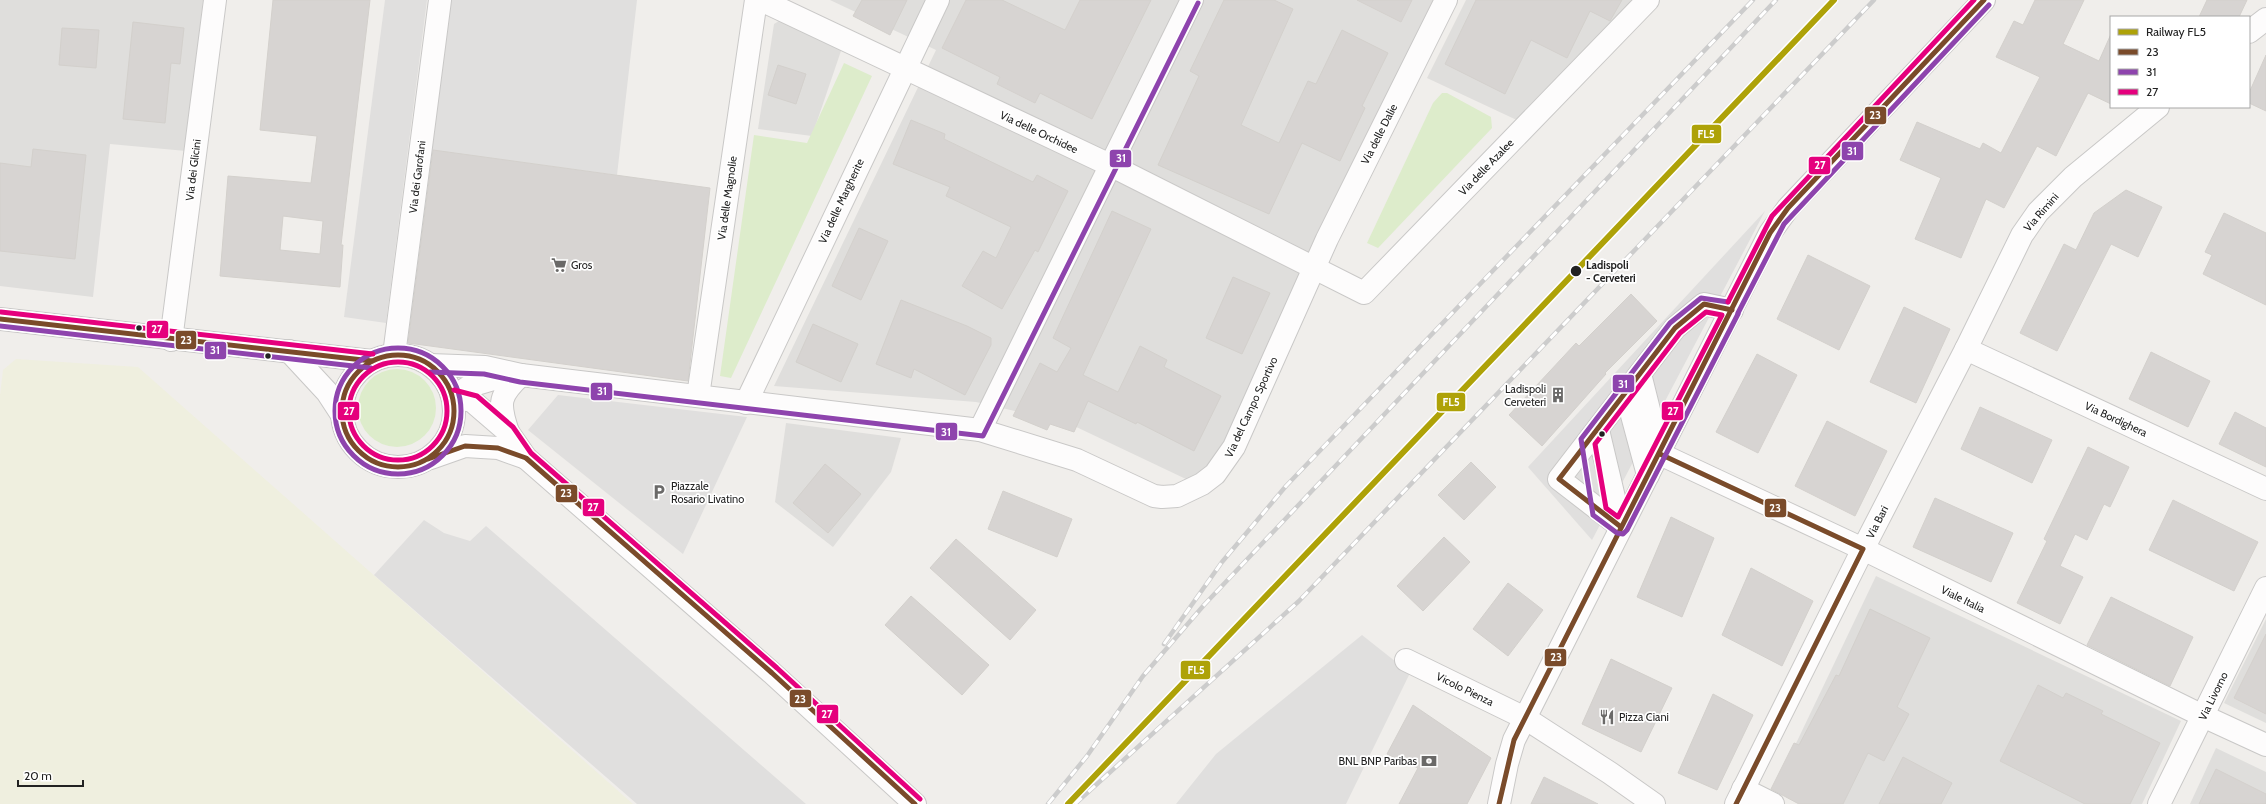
<svg xmlns="http://www.w3.org/2000/svg" width="2266" height="804" viewBox="0 0 2266 804" font-family="Cabin,sans-serif">
<rect width="100%" height="100%" fill="#f0eeeb"/>
<g fill="#dfdedc">
<path d="M 0,0 L 203,0 L 186,151 L 110,144 L 93,297 L 0,286 Z"/>
<path d="M 830,0 L 1435,0 L 1219,456 L 1188,480 L 1070,424 L 976,402 L 774,386 L 936,50 Z"/>
<path d="M 1466,0 L 1636,0 L 1521,122 L 1427,78 Z"/>
<path d="M 782,19 L 842,48 L 812,136 L 758,129 L 774,24 Z"/>
<path d="M 786,423 L 901,438 L 891,472 L 833,547 L 775,502 Z"/>
<path d="M 1876,576 L 2181,721 L 2142,804 L 1825,804 L 1778,781 Z"/>
<path d="M 2266,619 L 2266,723 L 2224,703 Z"/>
<path d="M 2216,748 L 2266,772 L 2266,804 L 2190,804 Z"/>
</g>
<path fill="#efefdf" d="M 16,359 L 138,367 L 633,804 L 0,804 L 0,395 L 3,370 Z"/>
<g fill="#ddeccb">
<path d="M 844,63 L 872,76 L 731,378 L 720,376 L 754,135 L 807,143 Z"/>
<path d="M 1442,93 L 1447,93 L 1491,117 L 1492,128 L 1378,248 L 1367,243 L 1433,103 Z"/>
<circle cx="397" cy="408" r="39"/>
</g>
<g fill="#e0dfde">
<path d="M 385,0 L 427,0 L 386,323 L 344,317 Z"/>
<path d="M 450,0 L 637,0 L 617,175 L 431,150 Z"/>
<path d="M 1765,211 L 1592,540 L 1528,467 Z"/>
<path d="M 558,395 L 747,417 L 683,554 L 528,430 Z"/>
<path d="M 424,520 L 444,533 L 470,541 L 486,526 L 806,804 L 637,804 L 374,575 Z"/>
<path d="M 1362,635 L 1410,673 L 1346,804 L 1176,804 L 1216,754 Z"/>
</g>
<g fill="#d7d4d2" stroke="#d3d0cc" fill-rule="evenodd">
<path d="M 273,0 L 370,0 L 341,245 L 343,245 L 340,287 L 220,276 L 228,176 L 311,183 L 317,136 L 260,130 ZM 283,216 L 323,221 L 320,254 L 280,250 Z"/>
<path d="M 862,0 L 907,0 L 890,35 L 853,16 Z"/>
<path d="M 966,0 L 1002,0 L 1065,30 L 1080,0 L 1151,0 L 1092,119 L 1040,93 L 1035,103 L 997,84 L 1000,77 L 942,48 Z"/>
<path d="M 1224,0 L 1274,0 L 1293,9 L 1241,125 L 1279,143 L 1308,81 L 1316,84 L 1342,30 L 1388,53 L 1362,106 L 1365,108 L 1340,161 L 1302,143 L 1269,214 L 1158,165 L 1199,76 L 1190,71 Z"/>
<path d="M 1357,0 L 1412,0 L 1401,22 Z"/>
<path d="M 1476,0 L 1622,0 L 1610,21 L 1590,11 L 1567,58 L 1531,40 L 1505,94 L 1445,64 Z"/>
<path d="M 2035,0 L 2084,0 L 2063,44 L 2099,61 L 2111,34 L 2111,104 L 2088,93 L 2056,156 L 2037,146 L 2004,208 L 1986,199 L 1961,258 L 1915,239 L 1941,178 L 1900,160 L 1917,122 L 1980,149 L 1983,143 L 2001,153 L 2040,77 L 1996,57 L 2014,21 L 2023,25 Z"/>
<path d="M 2207,0 L 2247,0 L 2239,17 L 2199,17 Z"/>
<path d="M 133,22 L 184,28 L 180,64 L 171,63 L 165,123 L 123,119 Z"/>
<path d="M 62,28 L 99,30 L 96,68 L 59,65 Z"/>
<path d="M 2266,55 L 2266,111 L 2249,103 L 2249,93 Z"/>
<path d="M 778,65 L 806,74 L 796,104 L 768,95 Z"/>
<path d="M 911,120 L 945,134 L 944,139 L 1033,182 L 1037,175 L 1068,191 L 1038,252 L 1035,250 L 1002,309 L 962,286 L 983,251 L 996,258 L 1011,227 L 946,196 L 950,187 L 893,164 Z"/>
<path d="M 33,149 L 86,155 L 75,259 L 0,251 L 0,163 L 31,167 Z"/>
<path d="M 433,150 L 710,188 L 688,381 L 408,343 Z"/>
<path d="M 2126,190 L 2162,207 L 2138,257 L 2111,244 L 2057,351 L 2020,333 L 2064,244 L 2076,250 L 2094,213 Z"/>
<path d="M 1112,211 L 1151,229 L 1083,375 L 1118,392 L 1140,346 L 1167,360 L 1164,367 L 1221,396 L 1194,451 L 1137,422 L 1136,424 L 1088,401 L 1074,432 L 1050,424 L 1047,430 L 1013,416 L 1040,363 L 1057,372 L 1071,348 L 1053,338 Z"/>
<path d="M 2224,213 L 2266,233 L 2266,305 L 2203,274 L 2212,255 L 2205,252 Z"/>
<path d="M 859,228 L 888,241 L 861,300 L 832,286 Z"/>
<path d="M 1808,255 L 1870,286 L 1839,350 L 1777,319 Z"/>
<path d="M 1233,277 L 1270,293 L 1242,354 L 1206,338 Z"/>
<path d="M 1631,294 L 1657,321 L 1605,373 L 1606,374 L 1542,446 L 1509,415 L 1576,343 L 1579,346 Z"/>
<path d="M 901,300 L 967,326 L 991,338 L 991,345 L 965,395 L 914,369 L 911,378 L 876,364 Z"/>
<path d="M 1904,307 L 1950,329 L 1916,403 L 1870,382 Z"/>
<path d="M 813,324 L 858,344 L 841,382 L 796,362 Z"/>
<path d="M 2151,352 L 2210,381 L 2188,427 L 2129,399 Z"/>
<path d="M 1757,354 L 1797,375 L 1758,453 L 1716,432 Z"/>
<path d="M 1980,407 L 2052,440 L 2032,483 L 1961,449 Z"/>
<path d="M 2235,412 L 2266,428 L 2266,467 L 2219,444 Z"/>
<path d="M 1827,421 L 1887,451 L 1855,516 L 1795,486 Z"/>
<path d="M 2088,447 L 2129,467 L 2110,507 L 2104,504 L 2087,540 L 2075,534 L 2060,566 L 2083,577 L 2060,624 L 2017,603 L 2047,541 L 2044,539 Z"/>
<path d="M 1471,462 L 1496,487 L 1464,520 L 1438,495 Z"/>
<path d="M 825,464 L 861,494 L 828,533 L 793,503 Z"/>
<path d="M 1003,491 L 1072,519 L 1057,557 L 988,529 Z"/>
<path d="M 1935,498 L 2013,533 L 1991,582 L 1913,547 Z"/>
<path d="M 2173,500 L 2258,542 L 2234,591 L 2149,550 Z"/>
<path d="M 1671,517 L 1714,538 L 1682,617 L 1637,597 Z"/>
<path d="M 1444,537 L 1470,562 L 1423,611 L 1397,586 Z"/>
<path d="M 956,539 L 1036,610 L 1010,640 L 930,568 Z"/>
<path d="M 1751,568 L 1813,601 L 1782,666 L 1722,635 Z"/>
<path d="M 1508,583 L 1543,610 L 1508,656 L 1473,629 Z"/>
<path d="M 911,596 L 989,665 L 962,695 L 885,625 Z"/>
<path d="M 2111,597 L 2193,637 L 2170,686 L 2087,645 Z"/>
<path d="M 1870,609 L 1930,638 L 1897,707 L 1909,714 L 1884,761 L 1868,753 L 1843,804 L 1799,804 L 1771,789 L 1794,743 L 1799,745 L 1836,675 L 1839,676 Z"/>
<path d="M 2266,634 L 2266,714 L 2234,698 Z"/>
<path d="M 1611,659 L 1672,688 L 1641,752 L 1582,724 Z"/>
<path d="M 2038,685 L 2063,698 L 2066,693 L 2103,711 L 2101,714 L 2160,743 L 2130,804 L 2085,804 L 2000,761 Z"/>
<path d="M 1713,694 L 1753,715 L 1717,790 L 1678,773 Z"/>
<path d="M 1413,705 L 1491,758 L 1467,804 L 1399,804 L 1418,768 L 1387,754 Z"/>
<path d="M 1903,757 L 1952,783 L 1941,804 L 1879,804 Z"/>
<path d="M 2216,769 L 2266,794 L 2266,804 L 2199,804 Z"/>
<path d="M 1544,777 L 1598,804 L 1531,804 Z"/>
</g>
<g fill="none" stroke-linecap="round" stroke-linejoin="round">
<defs>
<g id="minor">
<path d="M 761,0 L 1112,166 L 1364,293 L 1648,0"/>
<path d="M 2249,32 L 2266,19"/>
<path d="M 0,319 L 372,361"/>
<path d="M 171,340 L 215,0"/>
<path d="M 1966,349 L 2266,489"/>
<path d="M 289,351 L 327,392 L 342,415"/>
<circle cx="398" cy="411" r="56"/>
<path d="M 394,355 L 440,0"/>
<path d="M 430,365 L 485,367 L 521,375 L 980,430 L 1077,460 L 1154,496 L 1162,497 L 1177,496 L 1202,484 L 1215,474 L 1234,447 L 1327,239 L 1446,0"/>
<path d="M 1640,374 L 1660,454"/>
<path d="M 1626,393 L 1648,475"/>
<path d="M 698,396 L 756,0"/>
<path d="M 453,397 L 472,401 L 508,432 L 526,458 L 772,673 L 915,804"/>
<path d="M 453,397 L 470,386 L 510,374"/>
<path d="M 746,403 L 938,0"/>
<path d="M 980,430 L 1192,0"/>
<path d="M 1598,430 L 1621,527"/>
<path d="M 508,432 C 498,403 499,395 521,375"/>
<path d="M 1660,454 L 1863,549 L 2203,716 L 2266,745"/>
<path d="M 431,458 L 465,446 L 498,448 L 526,458"/>
<path d="M 1621,527 L 1559,479 L 1675,328 L 1704,304 L 1732,310"/>
<path d="M 1406,660 L 1525,718 L 1610,773 L 1654,804"/>
<path d="M 1743,789 L 1773,804"/>
<path d="M 1499,804 L 1507,764 L 1514,740 L 1770,233 L 1788,208 L 1984,0"/>
<path d="M 1736,804 L 1863,549 L 1966,349 L 2022,235 L 2038,212 L 2073,177 L 2158,107"/>
<path d="M 2159,804 L 2266,588"/>
</g>
</defs>
<use href="#minor" stroke="#c9c8c7" stroke-width="24"/>
<use href="#minor" stroke="#fdfcfc" stroke-width="22"/>
<defs>
<g id="rail">
<path d="M 1164,644 L 1222,562 L 1286,486 L 1753,0"/>
<path d="M 1048,804 L 1087,756 L 1143,676 L 1204,605 L 1776,0"/>
<path d="M 1075,804 L 1299,601 L 1874,0"/>
</g>
</defs>
<use href="#rail" stroke="#ccc" stroke-width="4.5"/>
<use href="#rail" stroke="#fff" stroke-width="3" stroke-dasharray="9" stroke-linecap="butt"/>
<defs>
<g id="bus-1">
<path d="M 0,319 L 372,361"/>
<circle cx="398" cy="411" r="56"/>
<path d="M 1660,454 L 1863,549 L 1736,804"/>
<path d="M 428,459 L 465,446 L 498,448 L 526,458 L 772,673 L 915,804"/>
<path d="M 1621,527 L 1559,479 L 1675,328 L 1704,304 L 1732,310"/>
<path d="M 1499,804 L 1514,740 L 1770,233 L 1788,208 L 1984,0"/>
</g>
<g id="bus-2">
<path d="M 1728,302 L 1701,298 L 1670,323 L 1581,439 L 1593,515 L 1617,533 L 1623,534 L 1627,530 L 1738,314"/>
<path d="M 1738,313 L 1784,224 L 1989,5"/>
<path d="M 0,326 L 371,368"/>
<circle cx="398" cy="411" r="63"/>
<path d="M 430,372 L 484,374 L 520,382 L 983,436 L 1198,3"/>
</g>
<g id="bus-3">
<path d="M 1728,302 L 1772,216 L 1974,0"/>
<path d="M 1,312 L 373,354"/>
<path d="M 1706,312 L 1722,315 L 1618,517 L 1606,508 L 1595,444 L 1680,333 Z"/>
<circle cx="398" cy="411" r="49"/>
<path d="M 454,390 L 477,396 L 513,427 L 531,453 L 777,668 L 920,799"/>
</g>
</defs>
<use href="#bus-1" stroke="#fff" stroke-width="8"/>
<use href="#bus-2" stroke="#fff" stroke-width="8"/>
<use href="#bus-3" stroke="#fff" stroke-width="8"/>
<use href="#bus-1" stroke="#7a4b2a" stroke-width="5"/>
<use href="#bus-2" stroke="#8e44ad" stroke-width="5"/>
<use href="#bus-3" stroke="#e5007d" stroke-width="5"/>
<defs>
<path id="rail-1" d="M 1068,804 L 1834,0"/>
</defs>
<use href="#rail-1" stroke="#fff" stroke-width="9"/>
<use href="#rail-1" stroke="#aea208" stroke-width="6"/>
</g>
<defs>
<symbol id="supermarket-bare" viewBox="-9 -9 18 18"><path d="M-6-5.5h2.5l.6 2H6L4.5 2H-2.5L-4.4-4H-6ZM-1.5 3.2a1.3 1.3 0 1 0 .1 0ZM3 3.2a1.3 1.3 0 1 0 .1 0Z" fill="#6a6968" stroke="#fff" stroke-width="2.5" paint-order="stroke"/></symbol>
<symbol id="building-bare" viewBox="-9 -9 18 18"><path d="M-4-6H4V6H1V3H-1V6H-4ZM-2.5-4.3h1.7v1.8h-1.7ZM.8-4.3h1.7v1.8H.8ZM-2.5-1h1.7V.8h-1.7ZM.8-1h1.7V.8H.8Z" fill="#6a6968" stroke="#fff" stroke-width="2.5" paint-order="stroke"/></symbol>
<symbol id="parking-bare" viewBox="-9 -9 18 18"><path d="M-3.5-5.5H1a3.5 3.5 0 0 1 0 7H-1V5.5H-3.5ZM-1-3.4V-.6H.8a1.4 1.4 0 0 0 0-2.8Z" fill="#6a6968" stroke="#fff" stroke-width="2.5" paint-order="stroke"/></symbol>
<symbol id="restaurant-bare" viewBox="-9 -9 18 18"><path d="M-5-6h1v4h1v-4h1v4h1v-4h1v5L-1.5 .5V6h-2V.5L-5-1ZM5-6V6H3V1.5H1.5Q1.5-4 5-6Z" fill="#6a6968" stroke="#fff" stroke-width="2.5" paint-order="stroke"/></symbol>
<symbol id="bank-bare" viewBox="-9 -9 18 18"><path d="M-6-4H6V4H-6ZM0-2.3a2.3 2.3 0 1 0 0 4.6a2.3 2.3 0 1 0 0-4.6Z" fill="#6a6968" stroke="#fff" stroke-width="2.5" paint-order="stroke"/></symbol>
</defs>
<g fill-rule="evenodd">
<use href="#supermarket-bare" x="548" y="254" width="22" height="22"/>
<use href="#building-bare" x="1547" y="384" width="22" height="22"/>
<use href="#parking-bare" x="648" y="481" width="22" height="22"/>
<use href="#restaurant-bare" x="1596" y="706" width="22" height="22"/>
<use href="#bank-bare" x="1418" y="750" width="22" height="22"/>
</g>
<g fill="#222" stroke="#fff" stroke-width="1.5">
<circle cx="1576" cy="271" r="6"/>
<circle cx="139" cy="328" r="3.5"/>
<circle cx="268" cy="356" r="3.5"/>
<circle cx="1602" cy="434" r="3.5"/>
</g>
<g text-anchor="middle" stroke-width="3.5" stroke-linejoin="round" paint-order="stroke">
<g font-size="11" fill="#222" stroke="#fff">
<text transform="translate(1039 132) rotate(25)" y="4">Via delle Orchidee</text>
<text transform="translate(1379 134) rotate(-63)" y="4">Via delle Dalie</text>
<text transform="translate(1486 167) rotate(-46)" y="4">Via delle Azalee</text>
<text transform="translate(193 170) rotate(-83)" y="4">Via dei Glicini</text>
<text transform="translate(417 177) rotate(-83)" y="4">Via dei Garofani</text>
<text transform="translate(727 198) rotate(-82)" y="4">Via delle Magnolie</text>
<text transform="translate(841 201) rotate(-65)" y="4">Via delle Margherite</text>
<text transform="translate(2041 212) rotate(-49)" y="4">Via Rimini</text>
<text transform="translate(1251 407) rotate(-65)" y="4">Via del Campo Sportivo</text>
<text transform="translate(2116 419) rotate(25)" y="4">Via Bordighera</text>
<text transform="translate(1877 522) rotate(-63)" y="4">Via Bari</text>
<text transform="translate(1963 599) rotate(26)" y="4">Viale Italia</text>
<text transform="translate(1465 689) rotate(26)" y="4">Vicolo Pienza</text>
<text transform="translate(2213 696) rotate(-64)" y="4">Via Livorno</text>
</g>
<g font-size="11" fill="#222" stroke="#fff" text-anchor="start">
<text x="571" y="269">Gros</text>
<text x="1546" y="393" text-anchor="end">Ladispoli<tspan x="1546" dy="13">Cerveteri</tspan></text>
<text x="671" y="490">Piazzale<tspan x="671" dy="13">Rosario Livatino</tspan></text>
<text x="1619" y="721">Pizza Ciani</text>
<text x="1417" y="765" text-anchor="end">BNL BNP Paribas</text>
</g>
<g font-size="11" font-weight="bold" fill="#222" stroke="#fff" text-anchor="start">
<text x="1586" y="269">Ladispoli<tspan x="1586" dy="13">- Cerveteri</tspan></text>
</g>
</g>
<g stroke="#fff" stroke-width="1.5">
<rect x="1864" y="106" width="23" height="19" rx="4" fill="#7a4b2a"/>
<rect x="1691" y="124" width="31" height="20" rx="4" fill="#aea208"/>
<rect x="1841" y="141" width="23" height="20" rx="4" fill="#8e44ad"/>
<rect x="1109" y="149" width="23" height="19" rx="4" fill="#8e44ad"/>
<rect x="1808" y="156" width="23" height="19" rx="4" fill="#e5007d"/>
<rect x="146" y="320" width="23" height="19" rx="4" fill="#e5007d"/>
<rect x="175" y="330" width="22" height="20" rx="4" fill="#7a4b2a"/>
<rect x="204" y="341" width="23" height="19" rx="4" fill="#8e44ad"/>
<rect x="1612" y="374" width="23" height="19" rx="4" fill="#8e44ad"/>
<rect x="590" y="382" width="23" height="19" rx="4" fill="#8e44ad"/>
<rect x="1436" y="392" width="30" height="20" rx="4" fill="#aea208"/>
<rect x="1661" y="401" width="23" height="20" rx="4" fill="#e5007d"/>
<rect x="337" y="401" width="23" height="20" rx="4" fill="#e5007d"/>
<rect x="935" y="422" width="23" height="19" rx="4" fill="#8e44ad"/>
<rect x="555" y="484" width="23" height="19" rx="4" fill="#7a4b2a"/>
<rect x="582" y="498" width="23" height="19" rx="4" fill="#e5007d"/>
<rect x="1764" y="498" width="23" height="20" rx="4" fill="#7a4b2a"/>
<rect x="1544" y="648" width="23" height="19" rx="4" fill="#7a4b2a"/>
<rect x="1180" y="660" width="31" height="20" rx="4" fill="#aea208"/>
<rect x="789" y="689" width="23" height="19" rx="4" fill="#7a4b2a"/>
<rect x="816" y="704" width="23" height="20" rx="4" fill="#e5007d"/>
</g>
<g font-size="11" text-anchor="middle" font-weight="bold" fill="#fff">
<text x="1875" y="119">23</text>
<text x="1706" y="138">FL5</text>
<text x="1852" y="155">31</text>
<text x="1121" y="162">31</text>
<text x="1820" y="169">27</text>
<text x="157" y="333">27</text>
<text x="186" y="344">23</text>
<text x="215" y="354">31</text>
<text x="1623" y="388">31</text>
<text x="602" y="395">31</text>
<text x="1451" y="406">FL5</text>
<text x="1673" y="415">27</text>
<text x="349" y="415">27</text>
<text x="946" y="436">31</text>
<text x="566" y="497">23</text>
<text x="593" y="511">27</text>
<text x="1775" y="512">23</text>
<text x="1556" y="661">23</text>
<text x="1196" y="674">FL5</text>
<text x="800" y="703">23</text>
<text x="827" y="718">27</text>
</g>
<rect x="2110" y="16" width="140" height="92" fill="#ffffff" stroke="#a7a7a7"/>
<rect x="2118" y="29" width="20" height="6" fill="#aea208" stroke="#a7a7a7"/>
<text x="2146" y="36" font-size="12" fill="#222222">Railway FL5</text>
<rect x="2118" y="49" width="20" height="6" fill="#7a4b2a" stroke="#a7a7a7"/>
<text x="2146" y="56" font-size="12" fill="#222222">23</text>
<rect x="2118" y="69" width="20" height="6" fill="#8e44ad" stroke="#a7a7a7"/>
<text x="2146" y="76" font-size="12" fill="#222222">31</text>
<rect x="2118" y="89" width="20" height="6" fill="#e5007d" stroke="#a7a7a7"/>
<text x="2146" y="96" font-size="12" fill="#222222">27</text>
<path d="M18 780v6h65v-6" fill="none" stroke="#222222" stroke-width="2"/>
<text x="24" y="780" font-size="12" fill="#222222" stroke="#ffffff" stroke-width="3" paint-order="stroke">20 m</text>
</svg>
